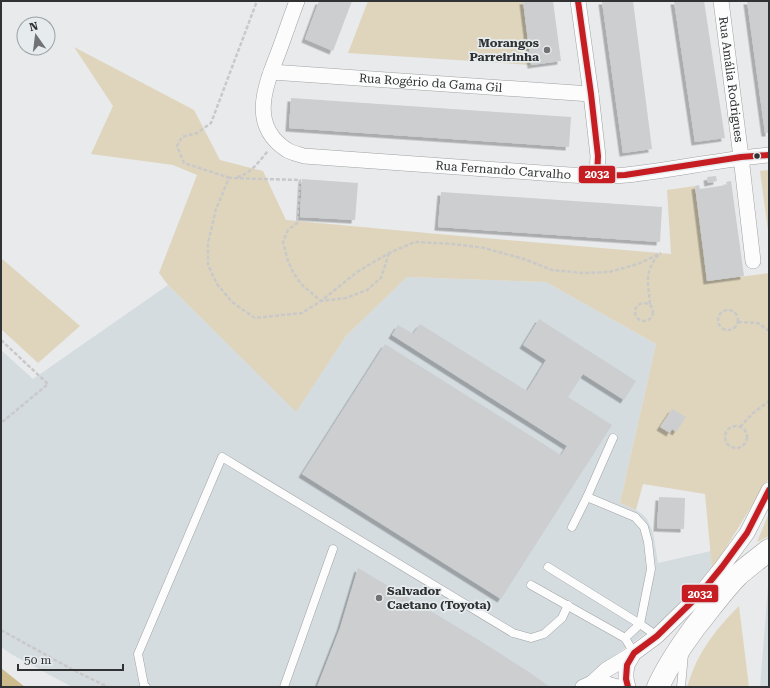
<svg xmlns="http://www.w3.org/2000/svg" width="770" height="688" viewBox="0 0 770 688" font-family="'Roboto Serif',serif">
<defs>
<filter id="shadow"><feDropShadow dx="-3.5" dy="3.5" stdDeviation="0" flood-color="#0004"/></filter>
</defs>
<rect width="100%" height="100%" fill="#e8eaec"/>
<g fill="#d4dce0">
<path d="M 407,277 L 546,282 L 656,344 L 620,503 L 636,510 L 642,514 L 647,519 L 653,532 L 658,563 L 711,551 L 712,569 L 659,624 L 601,665 L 614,687 L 72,687 L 11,654 L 1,647 L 1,350 L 33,379 L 168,285 L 296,411 L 346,336 Z"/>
<path d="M 769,575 L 769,687 L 760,687 Z"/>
</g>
<g fill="#dfd5bc">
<path d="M 368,1 L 523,1 L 531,65 L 348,53 Z"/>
<path d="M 74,47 L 194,110 L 220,160 L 263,171 L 286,220 L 438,234 L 671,254 L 667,190 L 695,186 L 708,281 L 769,273 L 769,478 L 722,554 L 712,569 L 705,494 L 643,484 L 636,510 L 620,503 L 656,344 L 546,282 L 407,277 L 346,336 L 296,412 L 168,285 L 159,273 L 197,175 L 173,165 L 91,154 L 113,106 Z"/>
<path d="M 769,170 L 769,238 L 760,171 Z"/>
<path d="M 1,258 L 80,326 L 38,363 L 1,329 Z"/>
<path d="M 769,513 L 769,536 L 757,542 Z"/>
<path d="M 739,606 L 749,687 L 687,687 C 690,678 693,669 697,661 C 708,639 723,622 739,606 Z"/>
</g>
<path fill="#cfbc8e" d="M 1,668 L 25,687 L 1,687 Z"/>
<g fill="#ccced0" filter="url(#shadow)">
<path d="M 319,1 L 352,1 L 333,51 L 305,39 Z"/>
<path d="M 523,1 L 553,1 L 561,61 L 531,65 Z"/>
<path d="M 602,1 L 633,1 L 652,149 L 623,153 Z"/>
<path d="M 674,1 L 704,1 L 725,138 L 695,142 Z"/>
<path d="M 747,1 L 769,1 L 769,133 L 765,133 Z"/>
<path d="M 291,98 L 571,117 L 569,147 L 289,128 Z"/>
<path d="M 716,176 L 717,181 L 708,183 L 707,177 Z"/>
<path d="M 302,179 L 358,183 L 355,220 L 300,217 Z"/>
<path d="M 731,181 L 744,276 L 707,281 L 695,186 L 699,185 L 700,189 L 727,185 L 726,182 Z"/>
<path d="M 441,192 L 662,207 L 660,242 L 438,227 Z"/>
<path d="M 539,319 L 636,381 L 624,400 L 583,374 L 568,397 L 612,425 L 501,599 L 302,474 L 385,344 L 561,455 L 567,446 L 392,335 L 398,325 L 413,334 L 420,324 L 527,391 L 546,360 L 523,345 Z"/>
<path d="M 672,409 L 686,417 L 676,432 L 672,429 L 670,433 L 660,427 Z"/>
<path d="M 659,497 L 685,498 L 684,529 L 657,528 Z"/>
<path d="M 358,568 L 474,637 L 529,672 L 550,687 L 317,687 L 340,628 Z"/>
</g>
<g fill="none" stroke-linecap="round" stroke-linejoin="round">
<defs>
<g id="lane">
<path d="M 587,497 L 635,517 L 644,527 L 648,542 L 651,569 L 640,624 L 625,638"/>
<path d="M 572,527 L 587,497 L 613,438"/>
<path d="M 548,567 L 640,624 L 657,636"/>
<path d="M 531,585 L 625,638 L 634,653"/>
<path d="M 146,687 L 144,685 L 138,654 L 222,457 L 513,633 L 531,638 L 544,634 L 562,618 L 568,605"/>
<path d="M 284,687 L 333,549"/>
<path d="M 681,687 L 684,654"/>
</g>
<g id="street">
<path id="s1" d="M 297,1 C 290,19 284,38 277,56 C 264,89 250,126 287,150 C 292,153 298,154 304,156 L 570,175 C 589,176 607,177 626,175 C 674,170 721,159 769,155"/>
<path d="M 578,1 L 591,94 L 598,156 L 597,176"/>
<path id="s2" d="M 721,1 L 741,157 L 753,261"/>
<path id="s3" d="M 271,72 L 591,94"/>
<path d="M 592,683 L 607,684 L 617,687"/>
<path d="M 583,687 L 592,683 L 606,670 L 634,653"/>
<path d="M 628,687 L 626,679 L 626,672 L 627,665 L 634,653 L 657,636 L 700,594 L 722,567 L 747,533 L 769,490"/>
</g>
<path id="primary" d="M 658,687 C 668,665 681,646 695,627 C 709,610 722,591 738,575 C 748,566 759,558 769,550"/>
</defs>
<use href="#lane" stroke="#a0a2a3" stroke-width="9"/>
<use href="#street" stroke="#a0a2a3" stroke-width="16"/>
<use href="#primary" stroke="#a0a2a3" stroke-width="23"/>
<g stroke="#c9c9c9" stroke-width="2.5" stroke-dasharray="4 2" stroke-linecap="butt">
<path d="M 237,177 C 250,175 260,160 268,151"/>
<path d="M 230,178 L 184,163 L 177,146 L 182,137 L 197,133 L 211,123 L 257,1"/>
<path d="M 389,253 L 381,278 L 367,290 L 346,298 L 321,301 L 302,313 L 255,318 L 232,302 L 217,284 L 208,265 L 208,243 L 216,209 L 229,178 L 300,180 L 297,223 L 288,230 L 283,242 L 288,261 L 293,272 L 301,284 L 321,301 L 357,272 L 389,253 L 415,242 L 453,244 L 484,248 L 524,259 L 552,270 L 583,273 L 609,272 L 638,264 L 661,253"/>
<circle cx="644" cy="312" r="9"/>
<path d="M 650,304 C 648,282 644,272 659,254"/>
<circle cx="728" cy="320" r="10"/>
<path d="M 738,322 L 758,323 L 769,331"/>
<path d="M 1,340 L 48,384 L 1,423"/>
<circle cx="736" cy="437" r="11"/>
<path d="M 740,427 L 753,413 L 769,401"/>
<path d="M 1,630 L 75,671 L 108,687"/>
</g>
<use href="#lane" stroke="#fcfcfc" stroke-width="8"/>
<use href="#street" stroke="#fcfcfc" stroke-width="15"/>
<use href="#primary" stroke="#fcfcfc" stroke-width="22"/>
<defs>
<g id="bus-1">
<path d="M 578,1 L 591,94 L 598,156 L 597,176 L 625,175 L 741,157 L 769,155"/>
<path d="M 628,687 L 626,679 L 627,665 L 634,653 L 657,636 L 700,594 L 722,567 L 747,533 L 769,490"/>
</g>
</defs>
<use href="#bus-1" stroke="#e6ebee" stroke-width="9"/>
<use href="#bus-1" stroke="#c61d23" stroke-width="6"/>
</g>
<g fill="#707274" stroke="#e6ebee" stroke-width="1.5">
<circle cx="547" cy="50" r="4"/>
<circle cx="379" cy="598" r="4"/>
</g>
<circle fill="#303233" stroke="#e6ebee" stroke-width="1.5" cx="757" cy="156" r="3.5"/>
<g text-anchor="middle" stroke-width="3.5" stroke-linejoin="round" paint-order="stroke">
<g font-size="12" font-weight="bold" fill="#303233" stroke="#e6ebee" text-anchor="end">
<text x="539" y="47">Morangos<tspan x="539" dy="14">Parreirinha</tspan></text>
<text x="387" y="595" text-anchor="start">Salvador<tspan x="387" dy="14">Caetano (Toyota)</tspan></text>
</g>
<g font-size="12" fill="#303233" stroke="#e6ebee">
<text dy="4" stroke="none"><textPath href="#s2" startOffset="79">Rua Amália Rodrigues</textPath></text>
<text dy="4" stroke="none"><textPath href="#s3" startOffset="160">Rua Rogério da Gama Gil</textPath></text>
<text dy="4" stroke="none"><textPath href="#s1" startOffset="381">Rua Fernando Carvalho</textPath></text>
</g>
</g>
<g stroke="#e6ebee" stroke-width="1.5">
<rect x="578" y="165" width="38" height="19" rx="4" fill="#c61d23"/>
<rect x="681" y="584" width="38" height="19" rx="4" fill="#c61d23"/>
</g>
<g font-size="11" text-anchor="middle" font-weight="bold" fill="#fff">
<text x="597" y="178">2032</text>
<text x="700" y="598">2032</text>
</g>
<rect width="770" height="688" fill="none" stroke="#303233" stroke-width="4"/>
<g transform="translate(36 36) rotate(346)"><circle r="19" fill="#e6ebee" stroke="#9da1a3"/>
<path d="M0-3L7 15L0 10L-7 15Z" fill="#707274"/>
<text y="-6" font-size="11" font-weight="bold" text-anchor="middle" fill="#303233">N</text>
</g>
<path d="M18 664v6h105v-6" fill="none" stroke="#303233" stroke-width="2"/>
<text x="24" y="664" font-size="12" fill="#303233" stroke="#e6ebee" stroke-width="3" paint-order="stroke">50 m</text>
</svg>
